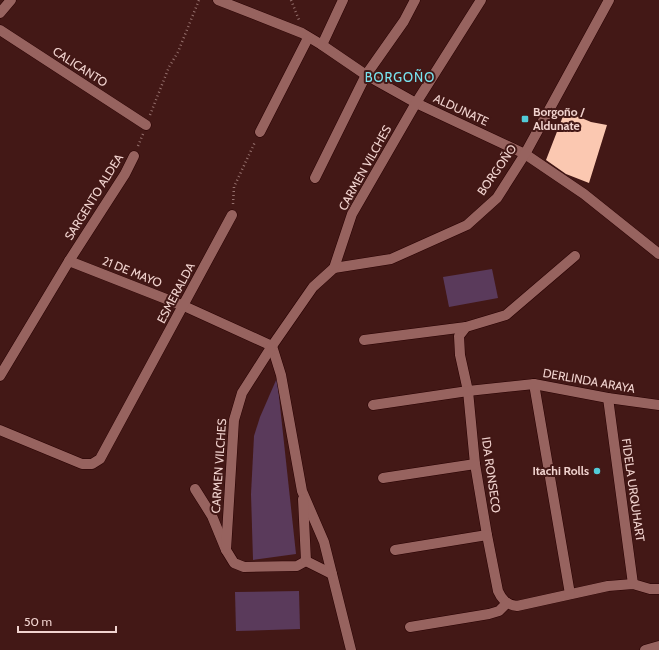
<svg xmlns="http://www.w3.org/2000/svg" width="659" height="650" viewBox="0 0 659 650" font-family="Cabin,sans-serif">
<rect width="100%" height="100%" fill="#431816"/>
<g fill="#5a3a5b">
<path d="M 492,269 L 498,298 L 449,307 L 443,277 Z"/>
<path d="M 277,378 L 296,554 L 253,560 L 251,494 L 254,436 L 260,417 Z"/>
<path d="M 299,591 L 300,629 L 236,631 L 235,592 Z"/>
</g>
<path fill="#fbc8b1" d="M 565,111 L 591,122 L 607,125 L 589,183 L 566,174 L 546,160 Z"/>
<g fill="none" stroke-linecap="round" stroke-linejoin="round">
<defs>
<g id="street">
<path d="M 218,0 L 302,33 L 322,45 L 366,75 L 416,103 L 525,154 L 584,194 L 659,254"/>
<path d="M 0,13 L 11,0"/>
<path d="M 0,30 L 146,125"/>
<path d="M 322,45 L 343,0"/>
<path d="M 260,132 L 308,38"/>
<path d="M 315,178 L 366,75 L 404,21 L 415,0"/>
<path d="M 575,256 L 506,315 L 466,327 L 459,336 L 460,355 L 468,391 L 475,464 L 487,535 L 498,591 C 502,600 507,605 517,606 L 608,586 L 633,584 L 650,589 L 659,589"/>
<path d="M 69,261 L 184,306 L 272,346 L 281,375 L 302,491 L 324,542 L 351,650"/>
<path d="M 334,268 L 391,259 L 467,225 L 497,198 L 525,154 L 609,0"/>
<path d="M 364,340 L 466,327"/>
<path d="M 0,376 L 69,261 L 125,174 L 134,156"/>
<path d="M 534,384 L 570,594"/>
<path d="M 608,398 L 633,584"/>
<path d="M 373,405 L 468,391 L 534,384 L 608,398 L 659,405"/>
<path d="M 0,430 L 82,464 L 92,464 L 100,459 L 232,215"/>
<path d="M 383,478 L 475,464"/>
<path d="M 195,489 L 212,516 L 226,550 L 234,563 L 244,567 L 297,566 L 306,561"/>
<path d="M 303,499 L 306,561"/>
<path d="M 226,550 L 234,420 L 242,393 L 272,346 L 313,287 L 334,268 L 352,214 L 416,103 L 481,0"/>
<path d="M 395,550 L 487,535"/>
<path d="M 306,561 L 332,574"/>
<path d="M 410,627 L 489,614 L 499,611 L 507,603"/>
<path d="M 645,650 L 659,646"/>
</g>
</defs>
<use href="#street" stroke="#280102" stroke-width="11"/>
<g stroke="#95706d" stroke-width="2.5" stroke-dasharray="1 3" stroke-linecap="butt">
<path d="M 291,0 L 299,20"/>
<path d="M 150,115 L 169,67 L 178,52 L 199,0"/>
<path d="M 138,146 L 143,134"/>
<path d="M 233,204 L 234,187 L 255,142"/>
</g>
<use href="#street" stroke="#97635f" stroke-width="10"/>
</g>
<g fill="#52cbd8" stroke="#431816" stroke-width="1.5">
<rect x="521" y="115" width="8" height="8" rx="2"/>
<circle cx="597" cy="471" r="4"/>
</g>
<g text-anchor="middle" stroke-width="4" stroke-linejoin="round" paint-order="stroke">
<g font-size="12" fill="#f1d3cf" stroke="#431816">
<text transform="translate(80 67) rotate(33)" y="4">CALICANTO</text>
<text transform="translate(461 110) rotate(25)" y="4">ALDUNATE</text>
<text transform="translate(365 168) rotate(-61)" y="4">CARMEN VILCHES</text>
<text transform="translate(497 170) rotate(-55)" y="4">BORGOÑO</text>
<text transform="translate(94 197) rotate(-58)" y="4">SARGENTO ALDEA</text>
<text transform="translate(132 272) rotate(22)" y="4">21 DE MAYO</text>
<text transform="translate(176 293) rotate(-62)" y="4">ESMERALDA</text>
<text transform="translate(589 381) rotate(10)" y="4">DERLINDA ARAYA</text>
<text transform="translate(219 466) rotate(-86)" y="4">CARMEN VILCHES</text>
<text transform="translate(491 475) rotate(82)" y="4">IDA RONSECO</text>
<text transform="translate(633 490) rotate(82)" y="4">FIDELA URQUHART</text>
</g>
<g font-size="12" font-weight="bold" fill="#f1d3cf" stroke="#431816" text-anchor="start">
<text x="533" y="116">Borgoño /<tspan x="533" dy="14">Aldunate</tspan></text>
<text x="589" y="475" text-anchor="end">Itachi Rolls</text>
</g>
<g font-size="13" letter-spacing="1" fill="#79e4f0" stroke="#431816">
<text x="400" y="82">BORGOÑO</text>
</g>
</g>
<path d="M18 626v6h98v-6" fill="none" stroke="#f1d3cf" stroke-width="2"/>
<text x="24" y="626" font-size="12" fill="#f1d3cf" stroke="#431816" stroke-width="3" paint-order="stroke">50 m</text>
</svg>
